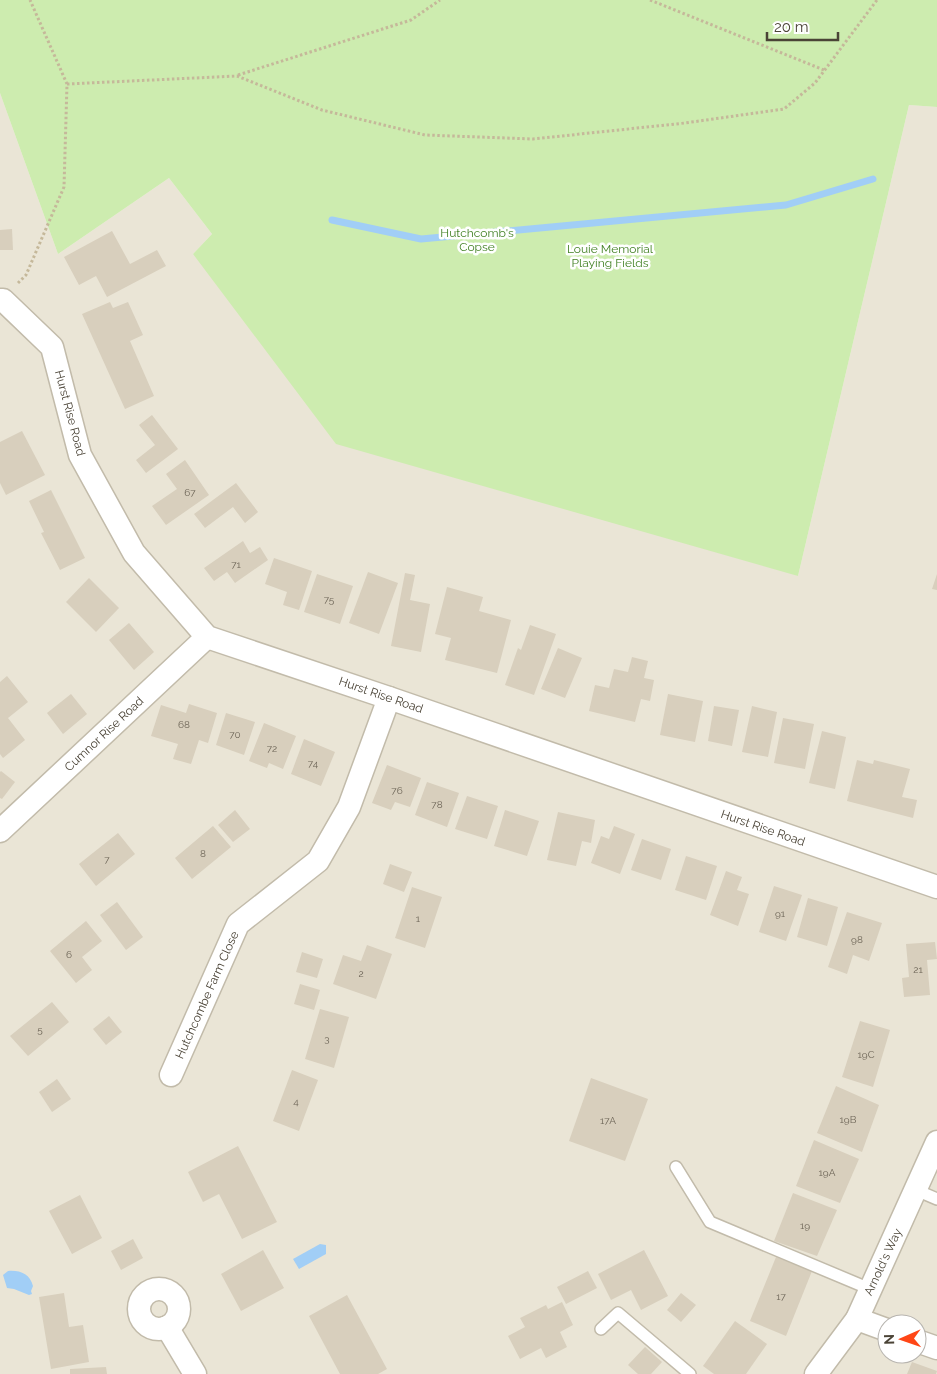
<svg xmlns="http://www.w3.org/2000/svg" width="937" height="1374" viewBox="0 0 937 1374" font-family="Raleway,sans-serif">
<rect width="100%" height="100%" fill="#f5f2e9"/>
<path fill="#eae5d6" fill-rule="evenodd" d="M 0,93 L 58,254 L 169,178 L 212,234 L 193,254 L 798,576 L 909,105 L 937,107 L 937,1374 L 0,1374 ZM 887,1324 L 917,1324 L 917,1354 L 887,1354 Z"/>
<path fill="#cdecaf" d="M 0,0 L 937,0 L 937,107 L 909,105 L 798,576 L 336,444 L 193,254 L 212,234 L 169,178 L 58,254 L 0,93 Z"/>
<g fill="#a1cef6">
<path d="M 320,1244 L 326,1245 L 326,1254 L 299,1269 L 293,1259 Z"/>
<path d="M 8,1271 C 20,1270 30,1274 33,1286 L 31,1291 L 32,1294 L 29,1295 L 14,1289 L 7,1288 L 3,1275 Z"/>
</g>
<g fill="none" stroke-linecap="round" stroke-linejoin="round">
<path stroke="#a1cef6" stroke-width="7" d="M 332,220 L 421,239 L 786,205 L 873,179"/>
</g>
<g fill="#d8cfbd">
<path d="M 12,229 L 13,250 L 0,250 L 0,230 Z"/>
<path d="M 112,231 L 130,264 L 157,250 L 166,266 L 107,297 L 96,276 L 79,285 L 64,257 Z"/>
<path d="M 110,302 L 113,308 L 128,302 L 143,335 L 130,341 L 154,396 L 125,409 L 82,314 Z"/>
<path d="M 152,415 L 178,449 L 146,473 L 136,460 L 155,445 L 139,425 Z"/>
<path d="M 22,431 L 45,475 L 6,495 L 0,483 L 0,442 Z"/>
<path d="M 185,460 L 209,495 L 166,525 L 152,506 L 177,489 L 166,474 Z"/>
<path d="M 236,483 L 258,512 L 245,523 L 233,507 L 205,528 L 194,514 Z"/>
<path d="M 51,490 L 85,558 L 60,570 L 41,533 L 44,532 L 29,501 Z"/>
<path d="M 243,541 L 250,553 L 260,547 L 268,560 L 235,583 L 227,572 L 214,581 L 204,568 Z"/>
<path d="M 274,558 L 312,571 L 299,610 L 283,605 L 287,592 L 265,584 Z"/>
<path d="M 368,572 L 398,583 L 379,634 L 349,623 Z"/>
<path d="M 405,573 L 415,575 L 410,600 L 430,604 L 421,652 L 391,646 Z"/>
<path d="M 317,574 L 353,586 L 340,624 L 304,612 Z"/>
<path d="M 937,574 L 937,590 L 932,589 Z"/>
<path d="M 89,578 L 119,608 L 96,632 L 66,602 Z"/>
<path d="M 447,587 L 483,597 L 479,611 L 511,620 L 497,673 L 445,660 L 451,638 L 435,634 Z"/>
<path d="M 129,623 L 154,652 L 134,670 L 109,640 Z"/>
<path d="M 530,625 L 556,634 L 534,695 L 505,685 L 518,648 L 521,650 Z"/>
<path d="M 558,648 L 582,658 L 565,698 L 541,689 Z"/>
<path d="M 632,657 L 648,661 L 644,678 L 654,680 L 650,701 L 641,699 L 635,722 L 589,711 L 595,685 L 609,688 L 614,669 L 628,672 Z"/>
<path d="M 7,676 L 28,702 L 8,718 L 25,740 L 3,758 L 0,754 L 0,682 Z"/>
<path d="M 71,694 L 87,714 L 63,734 L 47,713 Z"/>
<path d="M 668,694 L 703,701 L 695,742 L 660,735 Z"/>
<path d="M 189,704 L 217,713 L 208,743 L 199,740 L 191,764 L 173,759 L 178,744 L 151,736 L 161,705 L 186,713 Z"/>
<path d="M 714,706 L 739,710 L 732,746 L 708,741 Z"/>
<path d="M 752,706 L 777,712 L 768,757 L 742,752 Z"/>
<path d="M 226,713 L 255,722 L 244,755 L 216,745 Z"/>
<path d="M 783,718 L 814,724 L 805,769 L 774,763 Z"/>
<path d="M 264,723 L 296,736 L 283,769 L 269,763 L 267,768 L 249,761 Z"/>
<path d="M 822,731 L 846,737 L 835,789 L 809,783 Z"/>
<path d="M 304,739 L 335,752 L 321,786 L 291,774 Z"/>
<path d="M 857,760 L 873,764 L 874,760 L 910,769 L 902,797 L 917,800 L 913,818 L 847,801 Z"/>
<path d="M 387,765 L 421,778 L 410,807 L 395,802 L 391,810 L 372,803 Z"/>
<path d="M 1,771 L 15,782 L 2,799 L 0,798 L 0,772 Z"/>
<path d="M 427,782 L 459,793 L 447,827 L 415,815 Z"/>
<path d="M 467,796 L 498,806 L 487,839 L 455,829 Z"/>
<path d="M 235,810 L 250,829 L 233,842 L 218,825 Z"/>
<path d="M 505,810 L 539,821 L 527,856 L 494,846 Z"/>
<path d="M 558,812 L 595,820 L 591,843 L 582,841 L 576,866 L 547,860 Z"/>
<path d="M 213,826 L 231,847 L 192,879 L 175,858 Z"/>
<path d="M 614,826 L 635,834 L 620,874 L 591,863 L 601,836 L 609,839 Z"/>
<path d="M 118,833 L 135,854 L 96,886 L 79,864 Z"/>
<path d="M 642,839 L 671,849 L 661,880 L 631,870 Z"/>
<path d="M 686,856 L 717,866 L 706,900 L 675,890 Z"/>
<path d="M 390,864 L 412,872 L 404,892 L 383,884 Z"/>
<path d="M 726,871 L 742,877 L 737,890 L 749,894 L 738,926 L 710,915 Z"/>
<path d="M 774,886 L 802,895 L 786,941 L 759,932 Z"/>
<path d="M 412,887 L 442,897 L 425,948 L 395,938 Z"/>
<path d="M 808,898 L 838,907 L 827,946 L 797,937 Z"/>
<path d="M 117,902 L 143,937 L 126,950 L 100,915 Z"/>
<path d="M 847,912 L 882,923 L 869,961 L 853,955 L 847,974 L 828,967 Z"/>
<path d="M 86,921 L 102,941 L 82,957 L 92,970 L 76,983 L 50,951 Z"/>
<path d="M 935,942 L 937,959 L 927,960 L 930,995 L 904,997 L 902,978 L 909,977 L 906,944 Z"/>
<path d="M 367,945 L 392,954 L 376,999 L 333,984 L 343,955 L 361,961 Z"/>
<path d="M 302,952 L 323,959 L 317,978 L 296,972 Z"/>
<path d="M 300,984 L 320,990 L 314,1010 L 294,1004 Z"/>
<path d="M 52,1002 L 69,1022 L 28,1056 L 10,1036 Z"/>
<path d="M 320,1009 L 349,1017 L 334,1068 L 305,1059 Z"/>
<path d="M 109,1016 L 122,1032 L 106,1045 L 93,1029 Z"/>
<path d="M 860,1021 L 890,1030 L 873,1087 L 842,1077 Z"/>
<path d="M 292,1070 L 318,1080 L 299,1131 L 273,1121 Z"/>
<path d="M 591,1078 L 648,1099 L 625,1161 L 569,1141 Z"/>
<path d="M 57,1079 L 71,1099 L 52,1112 L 39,1092 Z"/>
<path d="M 836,1086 L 879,1105 L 862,1152 L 817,1133 Z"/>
<path d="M 814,1140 L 859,1159 L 840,1203 L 796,1186 Z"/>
<path d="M 238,1146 L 277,1222 L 242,1239 L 219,1194 L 203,1202 L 188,1172 Z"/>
<path d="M 793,1193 L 837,1210 L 817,1256 L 774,1241 Z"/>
<path d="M 80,1195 L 102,1238 L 72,1254 L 49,1211 Z"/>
<path d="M 133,1239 L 143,1258 L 121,1270 L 111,1251 Z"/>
<path d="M 263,1250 L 284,1288 L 241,1311 L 221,1274 Z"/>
<path d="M 644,1250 L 668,1296 L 641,1310 L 631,1290 L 611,1300 L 598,1274 Z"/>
<path d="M 776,1257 L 812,1271 L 786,1336 L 750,1321 Z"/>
<path d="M 588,1271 L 597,1288 L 566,1304 L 557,1287 Z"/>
<path d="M 64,1293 L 69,1327 L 83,1325 L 89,1362 L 51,1369 L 39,1297 Z"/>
<path d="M 681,1293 L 696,1305 L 681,1322 L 667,1310 Z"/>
<path d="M 347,1295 L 387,1369 L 378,1374 L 340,1374 L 309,1316 Z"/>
<path d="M 562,1302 L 573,1325 L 560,1332 L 567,1347 L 546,1358 L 541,1348 L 520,1359 L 508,1336 L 525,1327 L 520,1318 L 546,1305 L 548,1309 Z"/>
<path d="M 735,1321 L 767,1344 L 746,1374 L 714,1374 L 703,1366 Z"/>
<path d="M 645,1347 L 662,1362 L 651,1374 L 638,1374 L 628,1365 Z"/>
<path d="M 912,1362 L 937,1371 L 936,1374 L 907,1374 Z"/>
<path d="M 106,1367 L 107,1374 L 70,1374 L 70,1369 Z"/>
</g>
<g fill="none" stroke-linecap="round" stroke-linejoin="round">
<defs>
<g id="lane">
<path d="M 676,1167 L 710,1222 L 870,1289"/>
<path d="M 916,1190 L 937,1199"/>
<path d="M 601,1329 L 618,1313 L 690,1374"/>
</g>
<g id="street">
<path d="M 0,300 L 3,300 L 52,347 L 80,455 L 134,553 L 207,637 L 389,698 L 937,887"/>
<path d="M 0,831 L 207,637"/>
<path d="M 171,1075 L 238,924 L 318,861 L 349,807 L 389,698"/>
<circle cx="159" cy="1309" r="20"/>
<path d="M 857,1319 L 887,1330"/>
<path d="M 167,1327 L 195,1374"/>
<path d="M 917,1341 L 937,1348"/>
<path d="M 816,1374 L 857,1319 L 937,1142"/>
</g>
</defs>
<use href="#lane" stroke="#c2bbaa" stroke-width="14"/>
<use href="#street" stroke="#c2bbaa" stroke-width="25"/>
<g stroke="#c5b89a" stroke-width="3" stroke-dasharray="2.5 2.5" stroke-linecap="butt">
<path d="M 650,0 L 824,70"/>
<path d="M 238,75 L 411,20 L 440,0"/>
<path d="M 67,84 L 237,76 L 322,110 L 425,135 L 533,139 L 685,123 L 784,109 L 815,83 L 877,0"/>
<path d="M 18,283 L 26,275 L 64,187 L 67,84 L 30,0"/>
</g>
<use href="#lane" stroke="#fff" stroke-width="11"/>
<use href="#street" stroke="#fff" stroke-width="22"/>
</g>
<g text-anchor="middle" stroke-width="5" stroke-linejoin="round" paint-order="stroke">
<g font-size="10" fill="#6e6658">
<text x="190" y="496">67</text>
<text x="236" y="568">71</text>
<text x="329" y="603">75</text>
<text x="184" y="728">68</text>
<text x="235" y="738">70</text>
<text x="272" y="752">72</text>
<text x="313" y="767">74</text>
<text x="397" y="794">76</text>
<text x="437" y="808">78</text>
<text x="203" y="857">8</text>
<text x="107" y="863">7</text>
<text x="780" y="917">91</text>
<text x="418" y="922">1</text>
<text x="857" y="943">98</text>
<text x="69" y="958">6</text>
<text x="918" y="973">21</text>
<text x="361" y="977">2</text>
<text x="40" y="1033">5</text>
<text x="327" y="1042">3</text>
<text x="866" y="1058">19C</text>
<text x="296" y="1105">4</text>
<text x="848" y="1123">19B</text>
<text x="608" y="1124">17A</text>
<text x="827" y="1176">19A</text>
<text x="805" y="1229">19</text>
<text x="781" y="1300">17</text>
</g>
<g font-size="12" fill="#428124" stroke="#fff">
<text x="477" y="237">Hutchcomb's<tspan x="477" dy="14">Copse</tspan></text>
<text x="610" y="253">Louie Memorial<tspan x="610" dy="14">Playing Fields</tspan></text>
</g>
<g font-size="12" fill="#4a4336" stroke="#fff">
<text transform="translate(70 413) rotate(75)" y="4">Hurst Rise Road</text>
<text transform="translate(381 695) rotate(19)" y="4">Hurst Rise Road</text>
<text transform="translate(104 734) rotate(-43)" y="4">Cumnor Rise Road</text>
<text transform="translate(763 828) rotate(19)" y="4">Hurst Rise Road</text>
<text transform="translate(207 995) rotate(-66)" y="4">Hutchcombe Farm Close</text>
<text transform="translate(883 1262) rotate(-65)" y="4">Arnold's Way</text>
</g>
</g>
<g transform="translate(902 1339) rotate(268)"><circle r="24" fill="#ffffff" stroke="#b7b4af"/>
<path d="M0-4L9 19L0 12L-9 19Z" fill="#ff4616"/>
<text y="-8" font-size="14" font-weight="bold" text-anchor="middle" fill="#4a4336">N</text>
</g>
<path d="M767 32v8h71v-8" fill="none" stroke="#4a4336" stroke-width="2.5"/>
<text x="774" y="32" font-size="15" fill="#4a4336" stroke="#ffffff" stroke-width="4" paint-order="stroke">20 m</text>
</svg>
